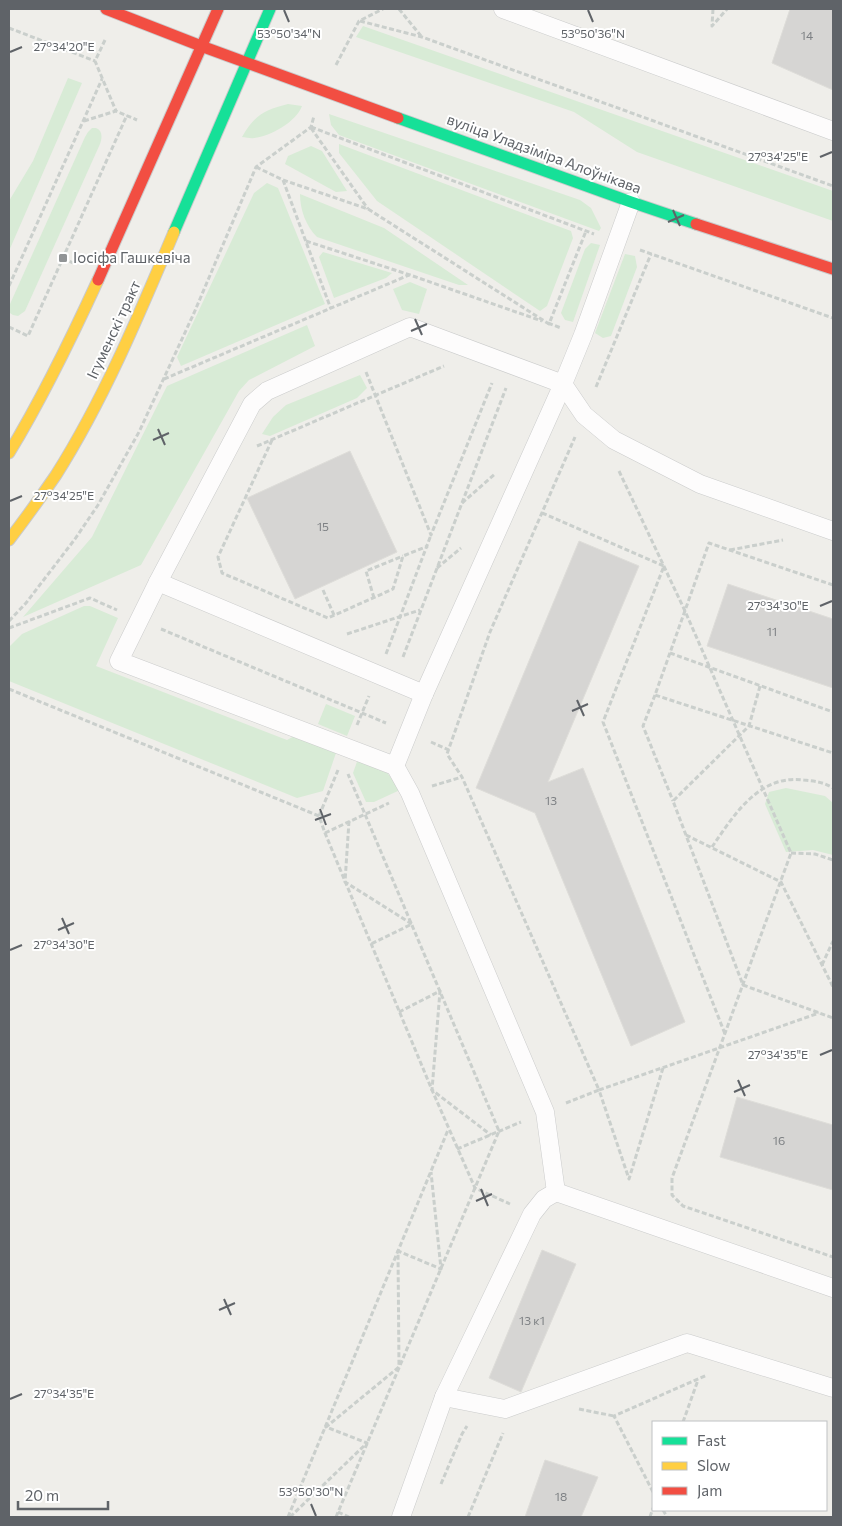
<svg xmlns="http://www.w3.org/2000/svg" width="842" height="1526" viewBox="0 0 842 1526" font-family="Commissioner,sans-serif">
<rect width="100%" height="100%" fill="#efeeea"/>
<g fill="#d8ebd6">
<path d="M 363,26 L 833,191 L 833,221 L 637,152 L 574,112 L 356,37 Z"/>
<path d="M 68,78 L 82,83 L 9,251 L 9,201 L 33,161 Z"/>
<path d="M 288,104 L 302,106 C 296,122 271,136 254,138 C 251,139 246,137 242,137 C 254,115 265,110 288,104 Z"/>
<path d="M 329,114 L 580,200 L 591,208 L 601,228 L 599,231 L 339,135 L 331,125 Z"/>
<path d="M 92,128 L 96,128 C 103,131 102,138 100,144 L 25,311 L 18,316 L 13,315 L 10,313 L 10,304 L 85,137 L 88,132 Z"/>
<path d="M 339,144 L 571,231 L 573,238 L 547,306 L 540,311 L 377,201 L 339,153 Z"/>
<path d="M 311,146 L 322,151 L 347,191 L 336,192 L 285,164 L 288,156 Z"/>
<path d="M 267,183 L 278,188 L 325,304 L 181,366 L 177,357 L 254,193 Z"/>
<path d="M 300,194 L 384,228 L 468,285 L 459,285 L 317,237 C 306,226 300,210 300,194 Z"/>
<path d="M 591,243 L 600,245 L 573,322 L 565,320 L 561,313 L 585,249 Z"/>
<path d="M 323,252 L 392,273 L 386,278 L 334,298 L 319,257 Z"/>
<path d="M 625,254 L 635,256 L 637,267 L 611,336 L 603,338 L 595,333 Z"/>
<path d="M 410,282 L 427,289 L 419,314 L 402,310 L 393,289 Z"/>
<path d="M 307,325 L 315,346 L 249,380 L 239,391 L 141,565 L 23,617 L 92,537 L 167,386 Z"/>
<path d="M 360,375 L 367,388 L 357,398 L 270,436 L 262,434 L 273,417 L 286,405 Z"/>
<path d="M 84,606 L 90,606 L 118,618 L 96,666 L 287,740 L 298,734 L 337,750 L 323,791 L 297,798 L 9,681 L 9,647 L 22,634 Z"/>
<path d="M 326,704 L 355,716 L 347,736 L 318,724 Z"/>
<path d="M 358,759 L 383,767 L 400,790 L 374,802 L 366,802 L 353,773 Z"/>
<path d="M 786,788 L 825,796 L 833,803 L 833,855 L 813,850 L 786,852 L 765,804 L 769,792 Z"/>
</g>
<g fill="#d6d5d3" stroke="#deddd9">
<path d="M 790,9 L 833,9 L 833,90 L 772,63 Z"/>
<path d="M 350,451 L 397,552 L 295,599 L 247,498 Z"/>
<path d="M 579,541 L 639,566 L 548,782 L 583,768 L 685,1022 L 631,1046 L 535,813 L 476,788 Z"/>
<path d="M 728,584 L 833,619 L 833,688 L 707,646 Z"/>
<path d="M 737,1097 L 833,1125 L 833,1190 L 720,1157 Z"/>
<path d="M 542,1250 L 576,1264 L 521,1392 L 489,1378 Z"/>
<path d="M 545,1460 L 598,1477 L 581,1517 L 525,1517 Z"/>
</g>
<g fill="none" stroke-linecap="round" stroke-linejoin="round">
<defs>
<g id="lane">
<path d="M 503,9 L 833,131"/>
<path d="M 158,582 L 424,694"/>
<path d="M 395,766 L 424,694 L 563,384 L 583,335 L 631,202"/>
<path d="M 556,1192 L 545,1112 L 410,793 L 395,766 L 119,661 L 158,582 L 252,404 L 267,391 L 410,327 L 563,384 L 584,415 L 614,440 L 700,484 L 833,531"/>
<path d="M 444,1397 L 505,1409 L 687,1343 L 833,1388"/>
<path d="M 401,1517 L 444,1397 L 532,1214 L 544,1199 L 556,1192 L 833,1288"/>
</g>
<g id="fast">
<path d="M 398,118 L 631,202 L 696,224"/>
<path d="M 174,232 L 270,9"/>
</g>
<g id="slow">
<path d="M 9,453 C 43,397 71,339 98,280"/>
<path d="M 9,540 C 25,519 41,497 56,475 C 104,399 139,315 174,232"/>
</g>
<g id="jam">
<path d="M 106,9 L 201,46 L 398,118"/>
<path d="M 696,224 L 833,269"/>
<path d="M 98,280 L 218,9"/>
</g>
</defs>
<use href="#lane" stroke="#cbcccc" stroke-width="19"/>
<use href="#fast" stroke="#cacacb" stroke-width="13"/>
<use href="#slow" stroke="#cacacb" stroke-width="13"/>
<use href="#jam" stroke="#cacacb" stroke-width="13"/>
<g stroke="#cacfcc" stroke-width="3" stroke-dasharray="5 2.5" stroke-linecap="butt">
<path d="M 399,9 L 421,36"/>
<path d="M 713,9 L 712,26 L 727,9"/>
<path d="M 360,21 L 422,37 L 833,186"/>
<path d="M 9,28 L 95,61"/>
<path d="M 105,40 L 95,61 L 116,111"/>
<path d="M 336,65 L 359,21 L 383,9"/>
<path d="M 84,121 L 116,111 L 137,120"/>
<path d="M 311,127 L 594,234"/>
<path d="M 311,128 L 368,209"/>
<path d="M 256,167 L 283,180 L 331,309"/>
<path d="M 283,180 L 368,209 L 549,324 L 586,231"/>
<path d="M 306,241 L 410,275 L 542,321"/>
<path d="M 640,250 L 833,318"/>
<path d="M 63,258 L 73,263"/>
<path d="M 9,286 L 102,79"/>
<path d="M 548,323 L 561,328"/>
<path d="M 9,327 L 28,336 L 127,115"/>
<path d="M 366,372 L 431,535 L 492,383"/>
<path d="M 164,379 L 409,275"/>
<path d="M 596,387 L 651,254"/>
<path d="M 272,440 L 218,557 L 222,573 L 328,618 L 393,589 L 403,556 L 428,546"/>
<path d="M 257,446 L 444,366"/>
<path d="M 619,471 L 685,611 L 791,853 L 672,1178 L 672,1195 L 683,1206 L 833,1257"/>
<path d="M 462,503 L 495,474"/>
<path d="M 542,513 L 664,566 L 603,722 L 725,1034"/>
<path d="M 730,550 L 783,540"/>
<path d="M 437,568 L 461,548"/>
<path d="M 833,585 L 709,543 L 655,695 L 833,753"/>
<path d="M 323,590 L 334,615"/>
<path d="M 374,598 L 366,571 L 403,556"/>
<path d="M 9,621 L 26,603 L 75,539 L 98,505 L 139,432 L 194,313 L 256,167 L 311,127 L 314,116"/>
<path d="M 9,628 L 90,598 L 117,610"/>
<path d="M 161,629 L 386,723"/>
<path d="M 347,634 L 420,610"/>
<path d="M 670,653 L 833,712"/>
<path d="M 386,654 L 431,535"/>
<path d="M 403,657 L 506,388"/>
<path d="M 760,686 L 749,726 L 673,801 L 743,985 L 833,1018"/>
<path d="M 9,689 L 319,816 L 325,833 L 432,1090 L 475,1188 L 510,1204"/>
<path d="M 655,695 L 643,726 L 673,801"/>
<path d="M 357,725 L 369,696"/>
<path d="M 431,742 L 449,750"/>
<path d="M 432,786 L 462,777"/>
<path d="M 319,816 L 338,770"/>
<path d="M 349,821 L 345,882 L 412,924 L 371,944"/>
<path d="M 325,833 L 389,803"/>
<path d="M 686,835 L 781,882 L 833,987"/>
<path d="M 712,847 C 734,815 759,774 804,780 C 815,781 823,782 833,788"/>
<path d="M 791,853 L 815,854 L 833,860"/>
<path d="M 822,965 L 833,941"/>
<path d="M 399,1012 L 440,991 L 432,1090 L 491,1135"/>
<path d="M 663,1068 L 629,1179 L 599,1090 L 819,1013"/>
<path d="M 566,1103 L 599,1090 L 462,777 L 447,754 L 490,632 L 575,437"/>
<path d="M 457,1149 L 521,1122"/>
<path d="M 579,1409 L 614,1416"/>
<path d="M 683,1422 L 698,1380"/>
<path d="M 441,1484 L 462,1434 L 467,1426"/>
<path d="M 653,1492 L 614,1416 L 707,1375"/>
<path d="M 663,1510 L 667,1517"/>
<path d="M 338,1512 L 349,1517"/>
<path d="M 288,1517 L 448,1130"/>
<path d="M 290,1517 L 367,1443 L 326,1427 L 399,1367 L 398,1251 L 441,1269 L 431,1172"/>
<path d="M 336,1517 L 499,1131 L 348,774"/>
<path d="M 468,1517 L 503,1433"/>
<path d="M 650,1517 L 653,1508"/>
</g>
<use href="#lane" stroke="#fdfcfc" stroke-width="18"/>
<use href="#fast" stroke="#16e098" stroke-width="11"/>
<use href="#slow" stroke="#ffcf43" stroke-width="11"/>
<use href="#jam" stroke="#f24e42" stroke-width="11"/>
</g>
<path fill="none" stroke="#5f6368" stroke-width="2" d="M 284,10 L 289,22M 588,10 L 593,22M 10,52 L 22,47M 820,157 L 832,152M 673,210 L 680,226M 668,222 L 684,215M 415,319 L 422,335M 411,331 L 427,324M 158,429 L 165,445M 153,440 L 169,433M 10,501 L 22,496M 820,606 L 832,601M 577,700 L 584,716M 572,711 L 588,704M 320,809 L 326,825M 315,820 L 331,814M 62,918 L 69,934M 58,930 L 74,923M 10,950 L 22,945M 820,1055 L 832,1050M 738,1080 L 745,1096M 734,1092 L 750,1085M 481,1189 L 488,1206M 476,1201 L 492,1194M 224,1299 L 231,1315M 219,1310 L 235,1303M 10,1399 L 22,1394M 311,1504 L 316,1516"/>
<rect fill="#919496" stroke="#fff" stroke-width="2" x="58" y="253" width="10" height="10" rx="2.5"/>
<g text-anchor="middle" stroke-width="4" stroke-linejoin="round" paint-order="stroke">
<g font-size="12" fill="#7e8184">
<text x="807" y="40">14</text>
<text x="323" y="531">15</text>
<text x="772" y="636">11</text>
<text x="551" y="805">13</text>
<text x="779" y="1145">16</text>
<text x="532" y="1325">13 к1</text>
<text x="561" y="1501">18</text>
</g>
<g font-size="15" fill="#5f6368" stroke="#fff">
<text transform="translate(544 154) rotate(20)" y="5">вуліца Уладзіміра Алоўнікава</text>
<text transform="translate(114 330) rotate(-65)" y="5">Ігуменскі тракт</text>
</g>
<g font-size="15" fill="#5f6368" stroke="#fff" text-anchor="start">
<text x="73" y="263">Іосіфа Гашкевіча</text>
</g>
</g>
<g font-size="12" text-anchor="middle" fill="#5f6368" stroke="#fff" stroke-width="4" stroke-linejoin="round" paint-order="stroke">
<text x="593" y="38">53°50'36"N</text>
<text x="289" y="38">53°50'34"N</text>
<text x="64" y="51">27°34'20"E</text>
<text x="778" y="161">27°34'25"E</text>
<text x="64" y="500">27°34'25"E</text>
<text x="778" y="610">27°34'30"E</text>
<text x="64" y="949">27°34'30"E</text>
<text x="778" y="1059">27°34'35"E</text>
<text x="64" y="1398">27°34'35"E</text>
<text x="311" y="1496">53°50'30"N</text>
</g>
<rect width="842" height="1526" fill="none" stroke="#5f6368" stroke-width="20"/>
<rect x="652" y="1421" width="175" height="90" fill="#ffffff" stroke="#bfc1c3"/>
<rect x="662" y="1437" width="25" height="8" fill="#16e098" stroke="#bfc1c3"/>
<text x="697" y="1446" font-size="15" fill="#5f6368">Fast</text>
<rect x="662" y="1462" width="25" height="8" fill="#ffcf43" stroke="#bfc1c3"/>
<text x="697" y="1471" font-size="15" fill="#5f6368">Slow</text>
<rect x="662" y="1487" width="25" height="8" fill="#f24e42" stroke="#bfc1c3"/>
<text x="697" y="1496" font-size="15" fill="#5f6368">Jam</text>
<path d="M18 1501v8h90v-8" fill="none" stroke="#5f6368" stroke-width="2.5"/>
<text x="25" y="1501" font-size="15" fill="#5f6368" stroke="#ffffff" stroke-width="4" paint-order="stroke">20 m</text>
</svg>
